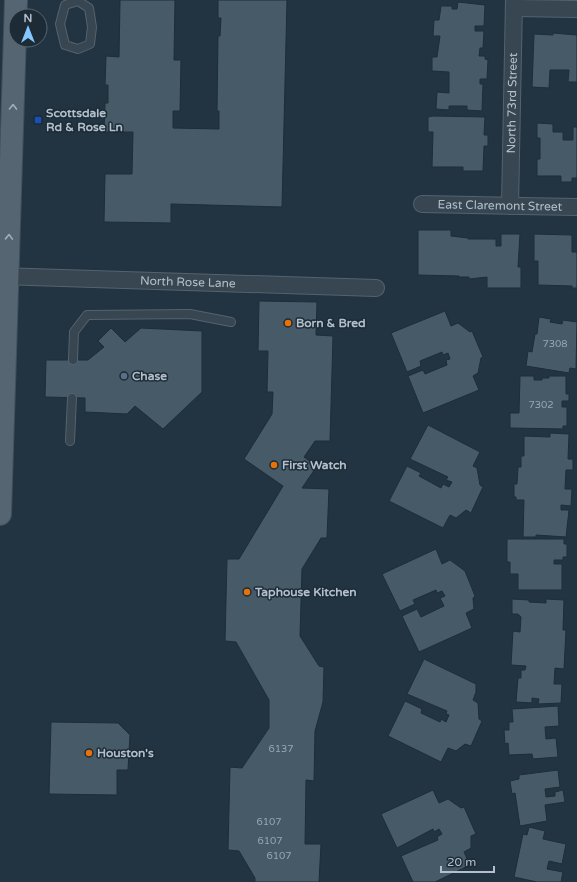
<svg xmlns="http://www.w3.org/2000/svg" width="577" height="882" viewBox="0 0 577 882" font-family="'Varela Round',sans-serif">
<rect width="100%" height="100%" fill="#223442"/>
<g fill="#465a68" stroke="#1e2d38">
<path d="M 120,0 L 175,0 L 174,60 L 181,60 L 180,111 L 173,111 L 173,128 L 219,129 L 219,111 L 217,111 L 218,36 L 220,36 L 221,18 L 218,18 L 218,0 L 287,0 L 282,207 L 171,204 L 171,223 L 104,222 L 105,174 L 132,174 L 133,132 L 104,132 L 105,103 L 108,103 L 108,85 L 105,85 L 106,56 L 119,57 Z"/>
<path d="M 458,2 L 485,5 L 484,26 L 475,26 L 475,31 L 484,31 L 483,48 L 480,48 L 479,56 L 485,56 L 485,59 L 488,60 L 487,79 L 480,79 L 480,84 L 483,84 L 482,111 L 467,110 L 467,106 L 449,106 L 449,110 L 436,109 L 437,92 L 449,93 L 449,72 L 432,71 L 432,57 L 437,57 L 440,36 L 433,36 L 434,20 L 439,20 L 441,6 L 452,6 L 452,9 L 457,9 Z"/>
<path d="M 553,33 L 577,35 L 577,82 L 568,82 L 569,70 L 550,70 L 549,88 L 532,87 L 534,34 L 553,35 Z"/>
<path d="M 433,116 L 485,117 L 484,135 L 488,135 L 488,146 L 484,146 L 483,171 L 463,171 L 463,167 L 432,167 L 433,132 L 428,132 L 428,117 Z"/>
<path d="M 537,123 L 553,124 L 553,132 L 563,132 L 563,140 L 573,140 L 573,127 L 577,127 L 577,178 L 572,178 L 572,182 L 561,182 L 561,176 L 537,176 L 537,159 L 540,159 L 540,138 L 537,138 Z"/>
<path d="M 418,230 L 451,230 L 451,236 L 468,238 L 468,239 L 496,239 L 496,246 L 501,246 L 501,234 L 520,234 L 518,267 L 521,267 L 521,288 L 487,288 L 487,277 L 469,279 L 469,277 L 459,277 L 459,276 L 418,275 Z"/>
<path d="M 534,234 L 572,235 L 572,252 L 577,252 L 577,288 L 572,288 L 572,286 L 538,285 L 538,261 L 534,261 Z"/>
<path d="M 259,301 L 317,302 L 316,335 L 333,336 L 330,441 L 315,441 L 304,457 L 317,466 L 302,488 L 329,489 L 327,538 L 321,538 L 302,569 L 300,636 L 319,666 L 324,667 L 323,702 L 315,731 L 314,781 L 306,780 L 305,844 L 321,844 L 319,882 L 255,882 L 255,878 L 239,851 L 228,850 L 230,767 L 242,768 L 269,728 L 269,700 L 236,642 L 225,641 L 227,559 L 239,559 L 283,486 L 244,459 L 272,414 L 273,392 L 267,392 L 268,351 L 258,351 Z"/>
<path d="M 445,311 L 451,326 L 458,323 L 470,332 L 472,331 L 483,357 L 481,358 L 478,373 L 473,376 L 479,390 L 423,413 L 408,376 L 423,370 L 425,374 L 447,365 L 446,360 L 450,359 L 448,353 L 443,355 L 442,352 L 420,361 L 421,366 L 407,372 L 391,333 Z"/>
<path d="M 539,317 L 551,319 L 550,322 L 562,324 L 563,320 L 577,322 L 576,369 L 570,368 L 569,373 L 526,366 L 528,351 L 532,352 L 535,334 L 537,334 Z"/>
<path d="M 111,328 L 125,342 L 141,328 L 202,331 L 202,392 L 163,429 L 135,406 L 127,414 L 85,412 L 85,398 L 45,397 L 46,360 L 88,360 L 104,347 L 98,341 Z"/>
<path d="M 520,376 L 534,376 L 534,380 L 542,380 L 542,378 L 549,378 L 549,376 L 566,376 L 566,394 L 569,394 L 569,401 L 562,401 L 562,407 L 567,407 L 567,426 L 563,426 L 563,429 L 510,428 L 510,413 L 519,413 Z"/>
<path d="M 428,425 L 480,452 L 473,466 L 477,468 L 480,485 L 483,487 L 471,513 L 466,510 L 456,518 L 450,515 L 443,528 L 389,501 L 407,466 L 421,473 L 419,476 L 441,488 L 443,484 L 449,487 L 452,482 L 446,480 L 448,477 L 410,459 Z"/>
<path d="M 550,433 L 569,434 L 568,459 L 573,459 L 573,470 L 566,470 L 565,489 L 572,489 L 571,506 L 561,505 L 561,510 L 569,510 L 566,537 L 536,535 L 536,537 L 523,537 L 524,500 L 516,500 L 516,497 L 514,497 L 514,484 L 517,484 L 518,467 L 521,467 L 521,456 L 524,456 L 524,436 L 550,437 Z"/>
<path d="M 507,539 L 564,539 L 564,544 L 567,544 L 567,557 L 563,557 L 563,560 L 554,560 L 554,564 L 562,564 L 562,590 L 518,590 L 518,574 L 510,574 L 510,562 L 507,562 Z"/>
<path d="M 436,549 L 442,564 L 450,560 L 465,571 L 475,596 L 473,598 L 474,609 L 466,613 L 472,628 L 419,652 L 402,616 L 417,609 L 421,617 L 444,606 L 440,598 L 445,596 L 442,591 L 437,593 L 436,590 L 413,600 L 415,604 L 400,611 L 382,574 Z"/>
<path d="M 512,599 L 529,600 L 529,602 L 546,603 L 546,599 L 564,600 L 563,630 L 566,630 L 564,669 L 555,668 L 554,684 L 562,684 L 561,703 L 538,704 L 539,699 L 532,698 L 532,703 L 516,702 L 518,678 L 521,678 L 521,670 L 525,670 L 526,666 L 511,665 L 513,631 L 520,632 L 521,617 L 518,614 L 512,614 Z"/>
<path d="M 424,659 L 476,684 L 476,692 L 473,700 L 478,703 L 479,719 L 482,721 L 471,746 L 465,744 L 456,751 L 448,748 L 441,762 L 388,736 L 405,701 L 422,709 L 421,713 L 440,722 L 441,719 L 446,722 L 449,715 L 446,714 L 447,711 L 407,694 Z"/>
<path d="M 558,706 L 559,726 L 545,727 L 546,739 L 556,738 L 558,757 L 533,759 L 532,754 L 509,755 L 508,743 L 505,744 L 504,730 L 509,730 L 509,722 L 513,722 L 512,709 Z"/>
<path d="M 51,722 L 118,723 L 130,735 L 128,770 L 117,770 L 117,795 L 49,794 Z"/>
<path d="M 558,770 L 560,787 L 545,789 L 546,797 L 555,796 L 555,792 L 563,790 L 565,802 L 545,805 L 547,821 L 520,826 L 515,793 L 512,794 L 510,781 L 519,779 L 519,775 Z"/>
<path d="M 433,790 L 439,803 L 448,799 L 461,808 L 464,807 L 476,834 L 471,836 L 471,848 L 464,852 L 470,865 L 435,882 L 413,882 L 401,856 L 438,840 L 437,837 L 442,834 L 439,829 L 434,832 L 433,829 L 397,848 L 381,814 Z"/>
<path d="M 529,827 L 545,831 L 543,839 L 566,844 L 562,864 L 549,861 L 547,869 L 563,872 L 561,882 L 537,882 L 514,877 L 523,834 L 527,835 Z"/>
</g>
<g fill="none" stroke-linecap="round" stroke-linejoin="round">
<defs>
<g id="lane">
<path d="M 78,1 L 89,8 L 92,27 L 90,44 L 78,49 L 65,45 L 60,24 L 65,5 Z"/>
<path d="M 73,360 L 74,332 L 87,315 L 190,314 L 231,322"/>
<path d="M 70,441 L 72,398"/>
</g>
<g id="street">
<path d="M 514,8 L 577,9"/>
<path id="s1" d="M 422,204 L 577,207"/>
<path id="s2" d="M 510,206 L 514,0"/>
<path id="s3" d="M 0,276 L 376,288"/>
</g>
<path id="primary" d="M 0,514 L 16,0"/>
</defs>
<use href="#lane" stroke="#55636f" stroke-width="10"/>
<use href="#street" stroke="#55636f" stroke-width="18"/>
<use href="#primary" stroke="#404f5a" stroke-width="24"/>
<use href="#lane" stroke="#374651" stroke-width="8"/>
<use href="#street" stroke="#374651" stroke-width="16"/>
<use href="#primary" stroke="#556571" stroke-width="22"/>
</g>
<defs><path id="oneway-chevron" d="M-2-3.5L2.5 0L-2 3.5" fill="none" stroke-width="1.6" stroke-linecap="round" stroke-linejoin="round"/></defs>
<g stroke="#a0aeba">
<use href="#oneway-chevron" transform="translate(13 107) rotate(-89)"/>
<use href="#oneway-chevron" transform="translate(9 237) rotate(-88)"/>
</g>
<rect fill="#1a4fb4" stroke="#1c2b36" stroke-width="1.5" x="34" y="116" width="8" height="8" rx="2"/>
<g fill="#e8710a" stroke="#1c2b36" stroke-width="1.5">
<circle cx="288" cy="323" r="4"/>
<circle cx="274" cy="465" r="4"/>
<circle cx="247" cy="592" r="4"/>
<circle cx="89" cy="753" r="4"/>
</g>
<circle fill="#5c6f8a" stroke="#1c2b36" stroke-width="1.5" cx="124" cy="376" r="4"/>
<g text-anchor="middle" stroke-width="3" stroke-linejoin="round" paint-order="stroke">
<g font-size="10" fill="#98a6b3">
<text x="555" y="347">7308</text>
<text x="541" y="408">7302</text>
<text x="281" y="752">6137</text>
<text x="269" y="825">6107</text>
<text x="270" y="844">6107</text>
<text x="279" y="859">6107</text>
</g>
<g font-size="12" fill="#b3c0cc" stroke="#1c2b36">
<text dy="4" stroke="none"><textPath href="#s2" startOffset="103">North 73rd Street</textPath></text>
<text dy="4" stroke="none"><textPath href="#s1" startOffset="78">East Claremont Street</textPath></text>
<text dy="4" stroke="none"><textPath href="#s3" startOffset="188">North Rose Lane</textPath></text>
</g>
<g font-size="12" font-weight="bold" fill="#b3c0cc" stroke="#1c2b36" text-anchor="start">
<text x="46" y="117">Scottsdale<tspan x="46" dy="14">Rd &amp; Rose Ln</tspan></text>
<text x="296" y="327">Born &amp; Bred</text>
<text x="132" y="380">Chase</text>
<text x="282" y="469">First Watch</text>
<text x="255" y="596">Taphouse Kitchen</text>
<text x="97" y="757">Houston's</text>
</g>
</g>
<g transform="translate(28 28)"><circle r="19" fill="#1c2b36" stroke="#586772"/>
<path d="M0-3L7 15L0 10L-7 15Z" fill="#85c7ff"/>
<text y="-6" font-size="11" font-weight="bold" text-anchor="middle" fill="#b3c0cc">N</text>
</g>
<path d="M441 866v6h53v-6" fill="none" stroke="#b3c0cc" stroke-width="2"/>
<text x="447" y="866" font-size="12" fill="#b3c0cc" stroke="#1c2b36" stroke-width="3" paint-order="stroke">20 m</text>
</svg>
